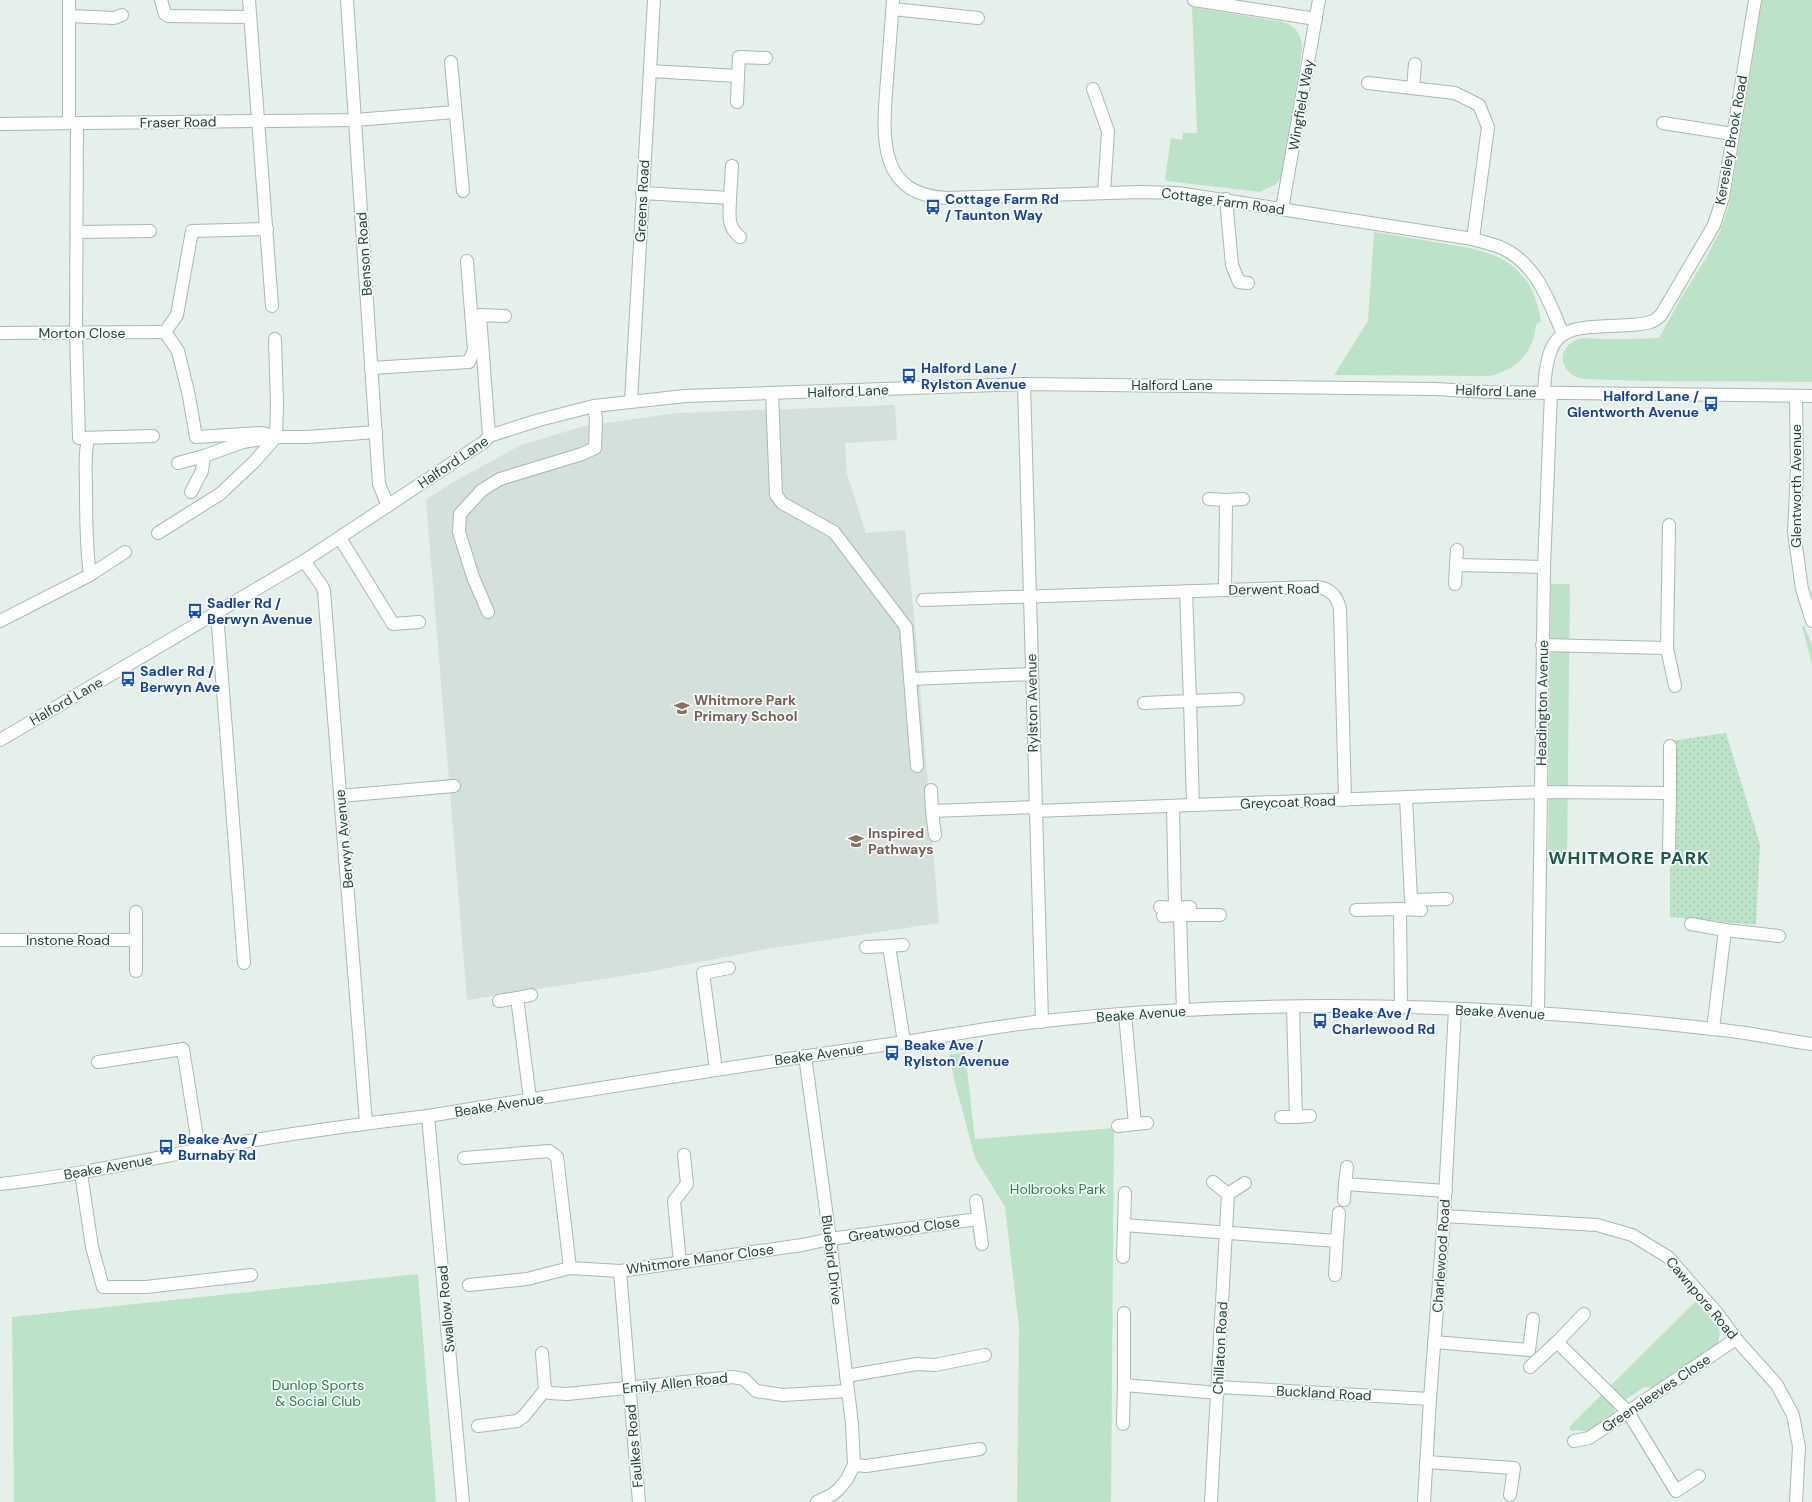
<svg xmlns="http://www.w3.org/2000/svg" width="1812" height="1502" viewBox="0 0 1812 1502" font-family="'DM Sans',sans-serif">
<defs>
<pattern id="garden-dots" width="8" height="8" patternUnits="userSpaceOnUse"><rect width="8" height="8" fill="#bce3c7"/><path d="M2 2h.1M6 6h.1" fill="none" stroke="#a1c4ac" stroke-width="1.8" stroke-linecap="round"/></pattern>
</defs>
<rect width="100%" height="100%" fill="#e5f0eb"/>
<path fill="#d3e1da" d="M 895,405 L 897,440 L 845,443 L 847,474 L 866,533 L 905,530 L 916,635 L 939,923 L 767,949 L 648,972 L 467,1000 L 426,500 L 455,481 L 521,445 L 584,426 L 677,413 Z"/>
<g fill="#bce3c7">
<path d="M 1762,0 L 1812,0 L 1812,382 L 1646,381 L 1582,379 C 1560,374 1555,350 1576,340 C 1583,337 1594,339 1601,339 C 1620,339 1640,339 1659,338 L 1681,298 L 1706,258 L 1721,229 L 1729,205 Z"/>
<path d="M 1192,7 L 1283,22 C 1296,26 1302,35 1302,49 L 1282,177 L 1275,185 L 1260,192 L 1167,181 L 1165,179 L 1171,138 L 1182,140 L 1183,133 L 1197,133 Z"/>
<path d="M 1374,232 C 1397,236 1419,239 1441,243 C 1495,251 1532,261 1541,322 L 1536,324 C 1533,354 1517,370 1489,376 L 1334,375 L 1368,321 Z"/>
<path d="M 1551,584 L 1570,584 L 1567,861 L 1548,861 Z"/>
<path d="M 1802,626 L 1804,626 L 1812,645 L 1812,664 Z"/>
<path d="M 965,1052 L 975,1139 L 1114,1128 L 1111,1502 L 1017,1502 L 1019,1327 L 1005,1207 L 975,1158 L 954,1079 L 949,1055 Z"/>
<path d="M 418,1274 L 436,1502 L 14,1502 L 12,1317 Z"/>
<path d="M 1696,1301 L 1717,1326 L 1720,1334 L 1718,1343 L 1716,1346 L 1658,1386 L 1652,1388 L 1644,1387 L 1616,1406 L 1613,1414 L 1588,1432 L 1578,1430 L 1571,1431 L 1569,1427 Z"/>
</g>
<path fill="url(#garden-dots)" d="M 1726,733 L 1760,844 L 1756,925 L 1670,917 L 1670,741 Z"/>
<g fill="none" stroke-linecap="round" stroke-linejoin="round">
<defs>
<g id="minor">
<path d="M 161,0 L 165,14 L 168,16 L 250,17"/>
<path d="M 249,0 L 272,306"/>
<path d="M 347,0 L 379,484 L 388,506"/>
<path d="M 893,0 C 891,27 889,53 887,80 C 883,132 875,196 948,198 L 1141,192 L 1178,193 L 1473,239 C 1482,242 1493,244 1502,248 C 1537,264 1549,302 1563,334"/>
<path d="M 1194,0 L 1316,19"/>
<path d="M 893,9 L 978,18"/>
<path d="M 69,16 L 114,18 L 122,15"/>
<path d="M 451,62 L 463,191"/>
<path d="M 650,71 L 738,76 L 737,102"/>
<path d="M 738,76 L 739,57 L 766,58"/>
<path d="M 1368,83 L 1455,93 L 1479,105 L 1488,127 L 1473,239"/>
<path d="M 1413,88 L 1415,64"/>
<path d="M 1093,89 L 1108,131 L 1104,193"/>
<path d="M 69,123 L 69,0"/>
<path d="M 1663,123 L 1733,134"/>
<path d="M 0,124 L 355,120 L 455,112"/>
<path d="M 77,124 L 76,333 L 79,438 L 153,436"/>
<path d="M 642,193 L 730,198 C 730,214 726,226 740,237"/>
<path d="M 730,198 L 732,166"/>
<path d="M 1226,199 L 1232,265 L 1239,282 L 1248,283"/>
<path d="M 1282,209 L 1319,0"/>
<path d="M 78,232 L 150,231"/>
<path d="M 165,332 L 178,351 L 189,396 L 196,437 L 262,433 L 276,437"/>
<path d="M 165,332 L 177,315 L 192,231 L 267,229"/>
<path d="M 0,333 L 165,332"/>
<path d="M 371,368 L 469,362 L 474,350 L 467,261"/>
<path d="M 1024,384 L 1042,1022"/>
<path d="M 772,393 L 776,495 L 782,503 L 834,532 L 906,627 L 917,766"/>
<path d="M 1544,393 C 1547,320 1569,329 1630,325 C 1642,324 1653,324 1661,315 L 1714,225 L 1723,197 L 1755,0"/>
<path d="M 1796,396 L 1797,469 L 1794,532 L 1802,589 L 1812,621"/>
<path d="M 631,401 L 654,0"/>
<path d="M 489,436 L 480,315 L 505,316"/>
<path d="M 88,439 C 84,455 86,472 86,488 C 86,517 86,546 90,575"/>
<path d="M 204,456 L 243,442 L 276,437 L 307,437 L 376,432"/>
<path d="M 178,463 L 204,456 L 202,471 L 191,492"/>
<path d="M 1209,499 L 1226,500"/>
<path d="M 158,533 L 220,494 L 254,462 L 276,437 L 277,404 L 275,339"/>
<path d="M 340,538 L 393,624 L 419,622"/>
<path d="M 304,561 L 322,586 L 324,591 L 366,1123"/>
<path d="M 1456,565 L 1457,550"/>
<path d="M 1455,584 L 1456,565 L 1544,567"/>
<path d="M 1225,590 L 1226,500 L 1243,499"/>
<path d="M 923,600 L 1316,587 C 1330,588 1337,596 1340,609 L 1345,800"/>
<path d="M 488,612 L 473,577 L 459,532 L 460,514 L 482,490 L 500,479 L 582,454 L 595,448 L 596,419 L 594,406"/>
<path d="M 217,613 L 244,963"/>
<path d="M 0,621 L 90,575 L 125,552"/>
<path d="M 1542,645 L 1667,648 L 1669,525"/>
<path d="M 1667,648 L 1675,686"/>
<path d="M 911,679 L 1032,674"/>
<path d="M 1144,703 L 1190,701 L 1186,591"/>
<path d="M 0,740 L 304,561 L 484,442 L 489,436 L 539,420 L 594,406 L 685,396 L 1024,384 L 1435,389 L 1488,392 L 1812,396"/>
<path d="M 931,790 L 932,811"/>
<path d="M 1670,793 L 1670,746"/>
<path d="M 340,796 L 454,786"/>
<path d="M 1406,797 L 1411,900 L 1447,899"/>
<path d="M 1193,805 L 1190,701 L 1238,699"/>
<path d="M 1173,806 L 1175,908 L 1190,907"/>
<path d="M 1035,811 L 1541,792 L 1670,793 L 1669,853"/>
<path d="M 935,835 L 932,811 L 1035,807"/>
<path d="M 1160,907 L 1175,908"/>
<path d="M 1356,910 L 1400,909"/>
<path d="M 136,912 L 136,971"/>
<path d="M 1163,916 L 1180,915"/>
<path d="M 1691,924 L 1725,930"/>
<path d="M 0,940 L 136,940"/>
<path d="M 889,946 L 903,945"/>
<path d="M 866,947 L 889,946 L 904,1042"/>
<path d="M 517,998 L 531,995"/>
<path d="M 499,1001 L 517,998 L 530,1099"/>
<path d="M 1293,1007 L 1296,1117 L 1310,1116"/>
<path d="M 1401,1008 L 1400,909 L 1421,910"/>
<path d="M 1183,1011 L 1180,915 L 1220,915"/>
<path d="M 1538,1013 L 1544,567 L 1551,393"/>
<path d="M 1125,1014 L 1135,1124 L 1147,1123"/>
<path d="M 1713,1029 L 1725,930 L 1779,936"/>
<path d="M 805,1056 L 830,1239 L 852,1424 L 854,1465 L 847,1479 L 839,1489 L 833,1494 L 817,1502"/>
<path d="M 98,1062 L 183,1049 L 199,1150"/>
<path d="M 716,1070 L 703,973 L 729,968"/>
<path d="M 428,1116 L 463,1502"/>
<path d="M 1281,1117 L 1296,1117"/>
<path d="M 1118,1126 L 1135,1124"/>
<path d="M 464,1158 L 549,1151 L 557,1157 L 570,1268"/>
<path d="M 1347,1167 L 1345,1184 L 1446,1191"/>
<path d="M 81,1173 L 92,1247 L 103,1287 L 146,1287 L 251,1275"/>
<path d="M 1213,1182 L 1228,1194 L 1245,1183"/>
<path d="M 0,1184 C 66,1177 131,1163 197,1150 C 273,1136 351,1125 428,1116 C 587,1090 746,1064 905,1042 C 951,1035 998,1026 1044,1021 C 1266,997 1500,1004 1722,1030 C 1752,1033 1782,1040 1812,1044"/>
<path d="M 1344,1200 L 1345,1184"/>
<path d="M 976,1201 L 982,1244"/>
<path d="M 1444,1216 L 1597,1225 L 1632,1235 L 1668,1257 L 1717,1313 L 1736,1339 L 1777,1385 L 1793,1415 L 1799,1447 L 1796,1502"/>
<path d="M 1124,1225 L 1125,1193"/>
<path d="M 1337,1241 L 1339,1213"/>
<path d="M 1123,1257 L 1124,1225 L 1337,1241 L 1335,1275"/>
<path d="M 680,1262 L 674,1201 L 687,1184 L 684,1155"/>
<path d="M 620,1271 L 639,1502"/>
<path d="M 469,1285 L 527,1279 L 570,1268 L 620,1271 L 802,1245 L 830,1239 L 978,1219"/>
<path d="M 1124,1313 L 1124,1385 L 1218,1393"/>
<path d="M 1584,1314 L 1557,1342 L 1628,1412 L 1676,1491 L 1699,1476"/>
<path d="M 1434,1342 L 1529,1350 L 1533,1319"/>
<path d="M 1530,1367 L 1557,1342"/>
<path d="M 846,1376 L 917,1364 L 935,1365 L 985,1355"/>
<path d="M 1218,1387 L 1430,1399"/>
<path d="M 545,1390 L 550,1393 L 567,1394 L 733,1377 L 744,1379 L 756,1391 L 783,1395 L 848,1391"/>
<path d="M 1123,1424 L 1124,1385"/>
<path d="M 478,1426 L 517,1421 L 524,1416 L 545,1390 L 542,1353"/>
<path d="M 1574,1441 L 1589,1438 L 1736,1339"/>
<path d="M 1426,1462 L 1514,1468 L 1510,1495"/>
<path d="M 854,1465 L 866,1466 L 980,1449"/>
<path d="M 1211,1502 L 1228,1194"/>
<path d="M 1424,1502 L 1430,1399 L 1444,1216 L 1455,1009"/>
</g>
</defs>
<use href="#minor" stroke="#a6b9b3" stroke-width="14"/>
<use href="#minor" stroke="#fff" stroke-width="12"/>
</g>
<defs>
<symbol id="bus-bare" viewBox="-9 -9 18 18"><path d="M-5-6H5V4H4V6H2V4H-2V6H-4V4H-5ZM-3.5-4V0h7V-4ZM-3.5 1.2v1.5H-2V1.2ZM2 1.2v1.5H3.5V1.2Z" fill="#1a4fb4" stroke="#f7fbf9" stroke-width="2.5" paint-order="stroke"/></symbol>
<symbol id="school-bare" viewBox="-9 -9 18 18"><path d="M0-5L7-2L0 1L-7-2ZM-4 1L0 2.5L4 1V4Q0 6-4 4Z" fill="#8d6e63" stroke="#f7fbf9" stroke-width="2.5" paint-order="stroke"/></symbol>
</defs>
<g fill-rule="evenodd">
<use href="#bus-bare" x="922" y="196" width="22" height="22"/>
<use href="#bus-bare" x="898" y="365" width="22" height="22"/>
<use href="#bus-bare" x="1700" y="393" width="22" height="22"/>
<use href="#bus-bare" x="184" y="600" width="22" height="22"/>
<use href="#bus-bare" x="117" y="668" width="22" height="22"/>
<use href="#school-bare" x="671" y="697" width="22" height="22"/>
<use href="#school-bare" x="845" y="830" width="22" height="22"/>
<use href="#bus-bare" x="1309" y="1010" width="22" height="22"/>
<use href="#bus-bare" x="881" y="1042" width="22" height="22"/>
<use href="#bus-bare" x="155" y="1136" width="22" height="22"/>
</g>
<g text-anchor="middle" stroke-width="3.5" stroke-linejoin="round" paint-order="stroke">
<g font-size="14" fill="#21453c" stroke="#f7fbf9">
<text transform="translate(1301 105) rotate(-80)" y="5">Wingfield Way</text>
<text transform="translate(178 122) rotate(-1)" y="5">Fraser Road</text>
<text transform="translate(1731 140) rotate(-80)" y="5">Keresley Brook Road</text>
<text transform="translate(642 201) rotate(-87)" y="5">Greens Road</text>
<text transform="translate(1223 201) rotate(8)" y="5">Cottage Farm Road</text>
<text transform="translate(364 254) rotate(-94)" y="5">Benson Road</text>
<text x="82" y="338">Morton Close</text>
<text x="1172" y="390">Halford Lane</text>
<text transform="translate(848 391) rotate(-2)" y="5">Halford Lane</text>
<text transform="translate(1496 391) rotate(2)" y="5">Halford Lane</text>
<text transform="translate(453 462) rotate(-34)" y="5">Halford Lane</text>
<text transform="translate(1796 486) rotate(-90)" y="5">Glentworth Avenue</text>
<text transform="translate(1274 589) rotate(-1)" y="5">Derwent Road</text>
<text transform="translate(66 701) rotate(-30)" y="5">Halford Lane</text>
<text transform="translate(1032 703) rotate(-91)" y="5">Rylston Avenue</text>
<text transform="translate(1542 703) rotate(-89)" y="5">Headington Avenue</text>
<text transform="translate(1288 802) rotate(-2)" y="5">Greycoat Road</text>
<text transform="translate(344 839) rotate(-95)" y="5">Berwyn Avenue</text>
<text x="68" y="945">Instone Road</text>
<text transform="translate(1500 1012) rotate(3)" y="5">Beake Avenue</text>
<text transform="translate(1141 1014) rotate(-4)" y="5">Beake Avenue</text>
<text transform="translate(819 1054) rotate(-8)" y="5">Beake Avenue</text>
<text transform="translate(499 1105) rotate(-9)" y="5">Beake Avenue</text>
<text transform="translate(108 1167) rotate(-10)" y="5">Beake Avenue</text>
<text transform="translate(904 1229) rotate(-8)" y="5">Greatwood Close</text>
<text transform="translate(1441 1256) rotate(-86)" y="5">Charlewood Road</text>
<text transform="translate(700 1259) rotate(-8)" y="5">Whitmore Manor Close</text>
<text transform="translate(832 1260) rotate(83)" y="5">Bluebird Drive</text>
<text transform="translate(1702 1298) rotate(50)" y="5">Cawnpore Road</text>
<text transform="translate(446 1309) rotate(-95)" y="5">Swallow Road</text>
<text transform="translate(1220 1348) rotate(-87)" y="5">Chillaton Road</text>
<text transform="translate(675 1383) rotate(-6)" y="5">Emily Allen Road</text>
<text transform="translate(1324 1393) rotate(3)" y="5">Buckland Road</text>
<text transform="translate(1656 1393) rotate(-34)" y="5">Greensleeves Close</text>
<text transform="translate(634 1446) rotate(-95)" y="5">Faulkes Road</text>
</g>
<g font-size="14" font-weight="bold" fill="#164399" stroke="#f7fbf9" text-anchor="start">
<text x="945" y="204">Cottage Farm Rd<tspan x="945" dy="16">/ Taunton Way</tspan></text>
<text x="921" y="373">Halford Lane /<tspan x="921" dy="16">Rylston Avenue</tspan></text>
<text x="1699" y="401" text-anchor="end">Halford Lane /<tspan x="1699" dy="16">Glentworth Avenue</tspan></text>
<text x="207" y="608">Sadler Rd /<tspan x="207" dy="16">Berwyn Avenue</tspan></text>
<text x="140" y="676">Sadler Rd /<tspan x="140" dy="16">Berwyn Ave</tspan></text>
<text x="1332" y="1018">Beake Ave /<tspan x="1332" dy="16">Charlewood Rd</tspan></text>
<text x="904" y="1050">Beake Ave /<tspan x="904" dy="16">Rylston Avenue</tspan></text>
<text x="178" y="1144">Beake Ave /<tspan x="178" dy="16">Burnaby Rd</tspan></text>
</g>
<g font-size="14" font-weight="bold" fill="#785e54" stroke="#f7fbf9" text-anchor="start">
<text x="694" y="705">Whitmore Park<tspan x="694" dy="16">Primary School</tspan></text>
<text x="868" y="838">Inspired<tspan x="868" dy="16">Pathways</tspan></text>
</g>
<g font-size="14" fill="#25824c" stroke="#f7fbf9">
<text x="1058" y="1194">Holbrooks Park</text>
<text x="318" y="1390">Dunlop Sports<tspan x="318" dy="16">&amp; Social Club</tspan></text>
</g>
<g font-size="18" font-weight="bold" letter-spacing="1" fill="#1a5a4c" stroke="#f7fbf9">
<text x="1629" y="864">WHITMORE PARK</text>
</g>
</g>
</svg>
